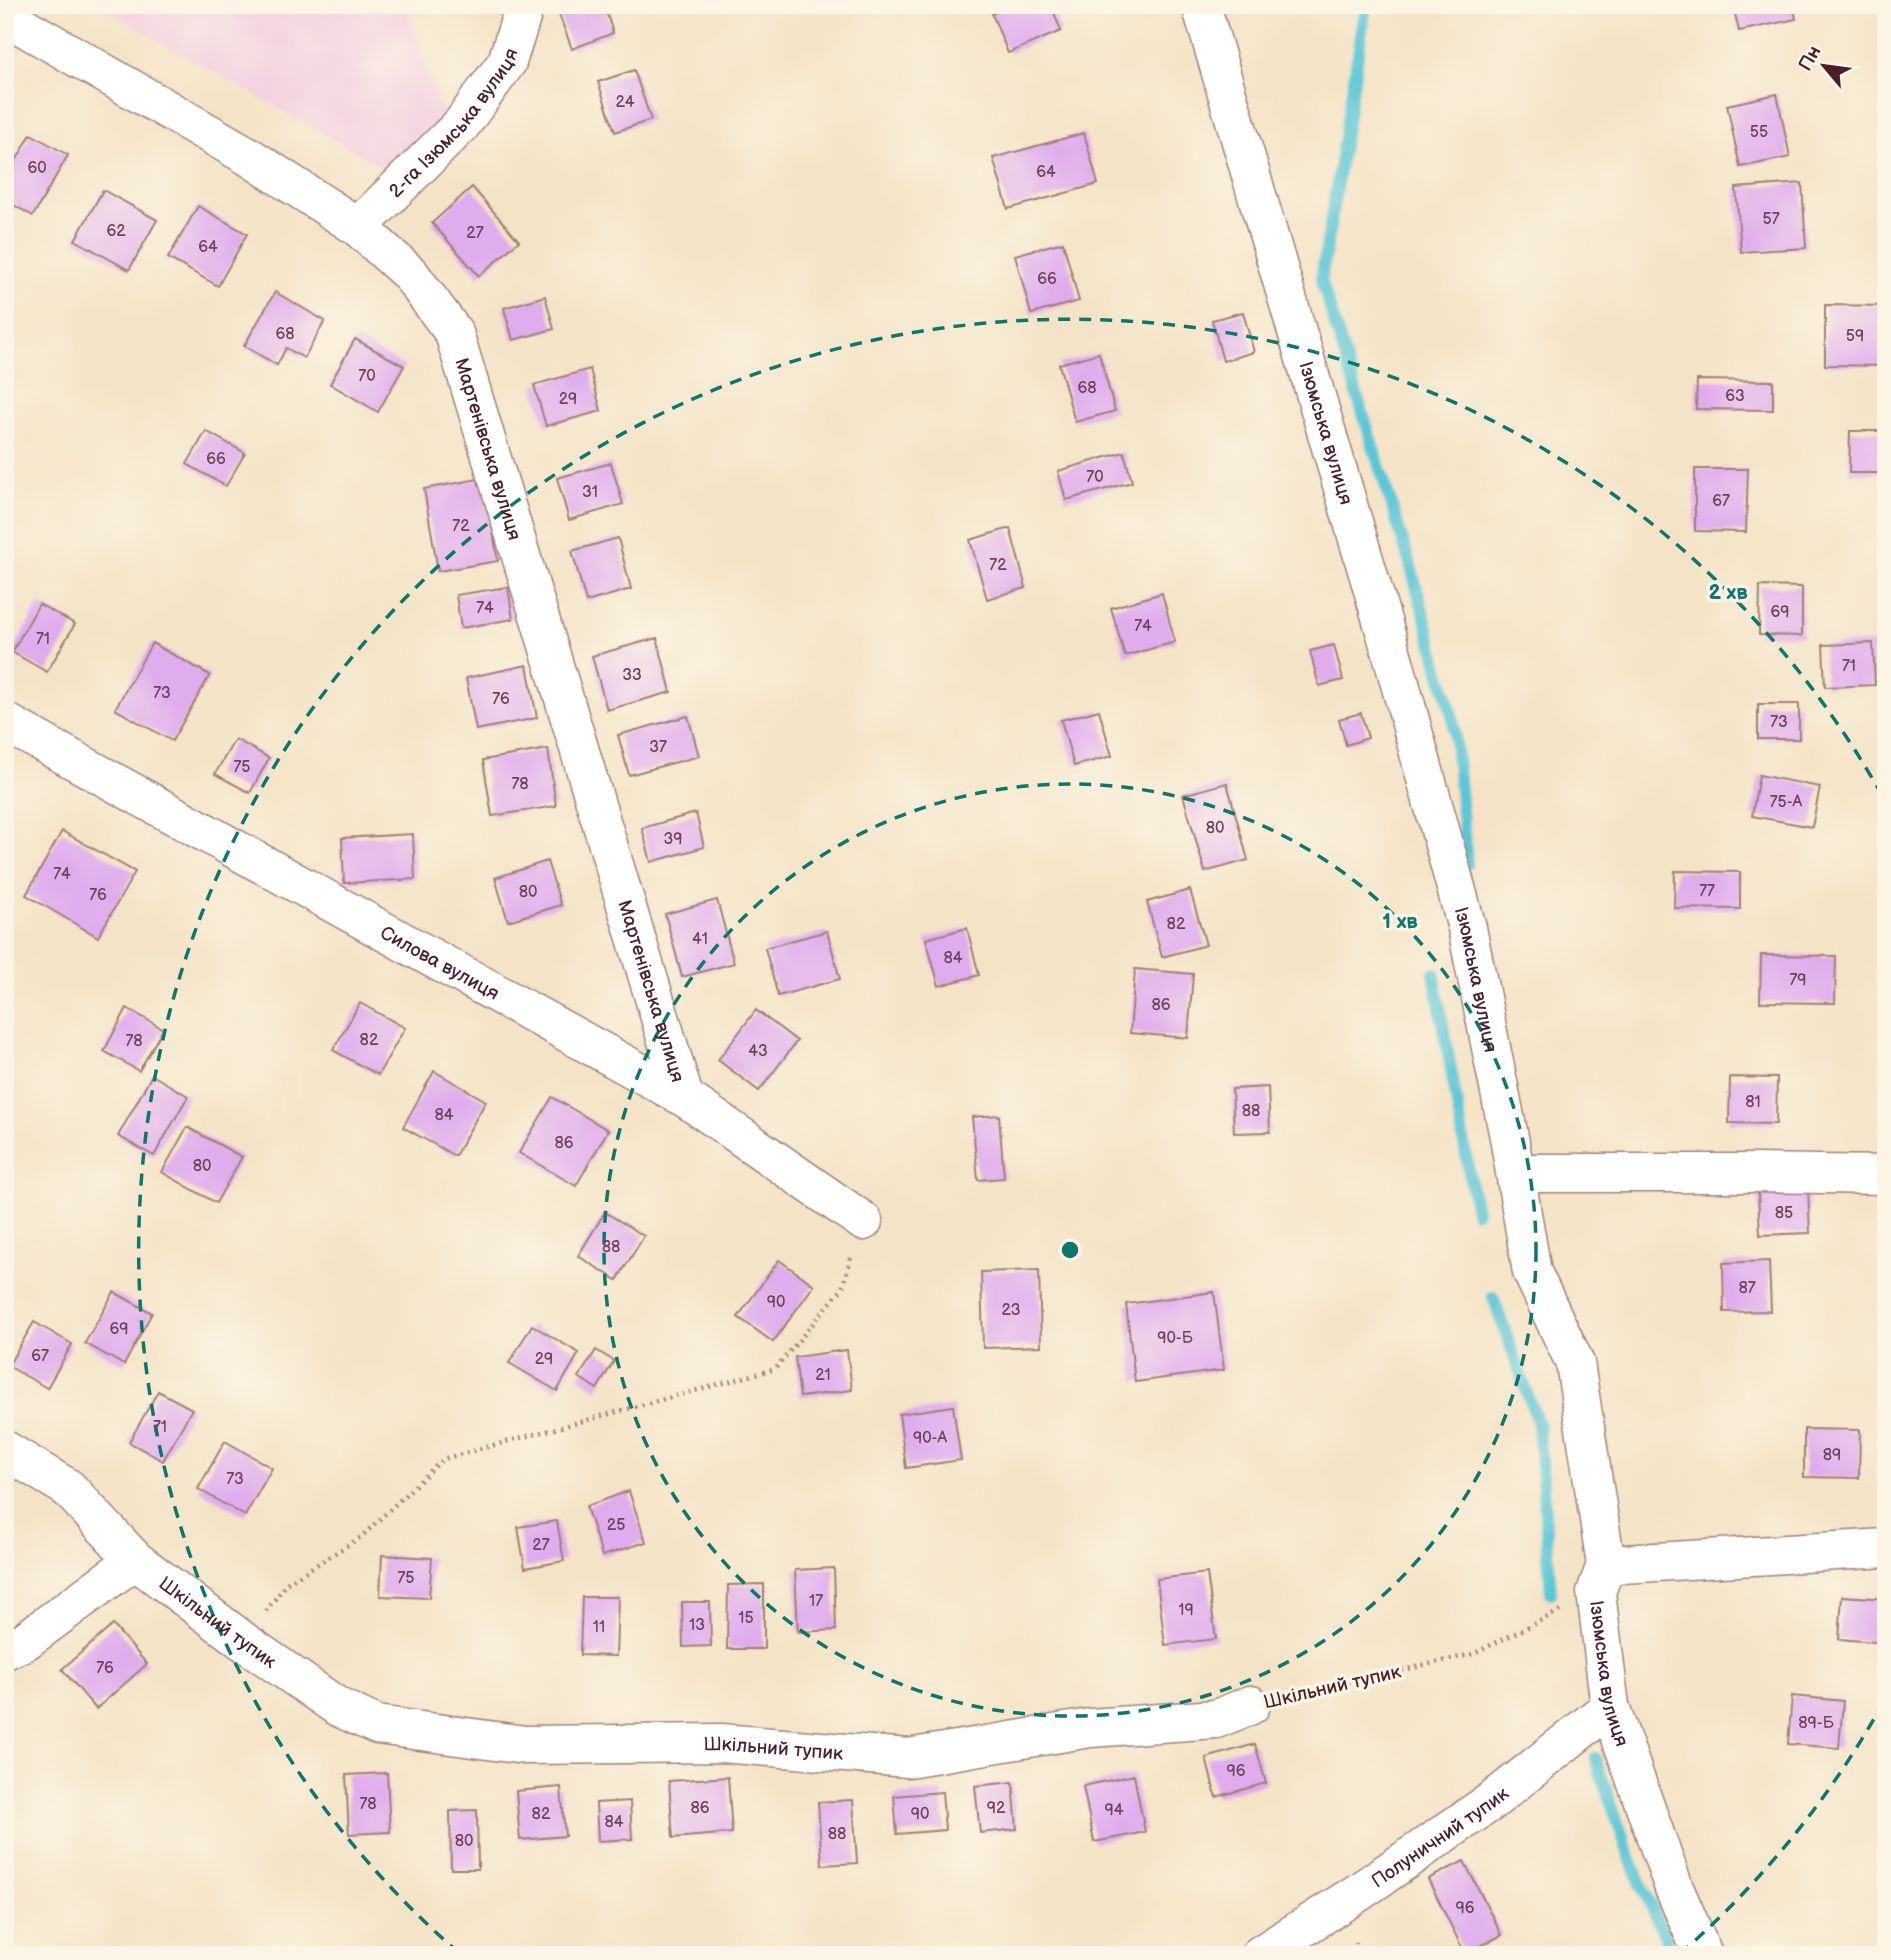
<svg xmlns="http://www.w3.org/2000/svg" width="1891" height="1960" viewBox="0 0 1891 1960" font-family="'Balsamiq Sans',sans-serif">
<rect width="100%" height="100%" fill="#fcf5e5"/>
<filter id="ink" filterUnits="userSpaceOnUse"><feTurbulence type="fractalNoise" baseFrequency=".0143" numOctaves="2"/><feDisplacementMap in="SourceGraphic" scale="14" xChannelSelector="R" yChannelSelector="G"/><feConvolveMatrix kernelMatrix="1 2 1 2 8 2 1 2 1" color-interpolation-filters="sRGB"/></filter>
<filter id="wash" filterUnits="userSpaceOnUse"><feTurbulence type="fractalNoise" baseFrequency=".00686" numOctaves="4" result="noise"/><feDisplacementMap in="SourceGraphic" scale="28" xChannelSelector="R" yChannelSelector="G"/><feGaussianBlur stdDeviation="1.57" result="paint"/><feColorMatrix in="noise" values="0 0 0 0 0 0 0 0 0 0 0 0 0 0 0 0 0 1.4 0 .05"/><feComposite in="paint" operator="in"/></filter>
<g filter="url(#wash)">
<rect width="100%" height="100%" fill="#f4e3c6"/>
<path fill="#f3cfe0" d="M 96,5 L 405,5 L 445,120 L 390,172 Z"/>
<g fill="none" stroke-linecap="round" stroke-linejoin="round">
<g stroke="#5bc6d6" stroke-width="12">
<path d="M 1366,5 L 1321,280 L 1410,564 L 1453,718 L 1467,864"/>
<path d="M 1434,973 L 1476,1212"/>
<path d="M 1493,1297 L 1538,1423 L 1551,1593"/>
<path d="M 1595,1758 L 1633,1866 L 1673,1955"/>
</g>
</g>
<g id="blocks">
<g fill="#dfaced">
<path d="M 567,5 L 604,5 L 613,33 L 572,49 L 557,9 Z"/>
<path d="M 1013,5 L 1051,5 L 1061,31 L 1008,53 L 992,14 Z"/>
<path d="M 1733,5 L 1793,5 L 1796,19 L 1739,31 Z"/>
<path d="M 634,70 L 651,120 L 615,132 L 598,82 Z"/>
<path d="M 1777,94 L 1790,157 L 1740,167 L 1727,105 Z"/>
<path d="M 1084,133 L 1098,184 L 1008,209 L 993,158 Z"/>
<path d="M 31,134 L 68,155 L 33,216 L 5,200 L 5,180 Z"/>
<path d="M 1802,183 L 1806,248 L 1741,252 L 1736,188 Z"/>
<path d="M 472,187 L 519,241 L 479,276 L 432,223 Z"/>
<path d="M 103,190 L 157,220 L 129,270 L 75,240 Z"/>
<path d="M 198,206 L 247,234 L 218,286 L 168,258 Z"/>
<path d="M 1063,242 L 1079,301 L 1031,314 L 1015,255 Z"/>
<path d="M 275,292 L 325,321 L 304,358 L 286,348 L 277,365 L 244,346 Z"/>
<path d="M 545,296 L 554,329 L 513,340 L 504,308 Z"/>
<path d="M 1825,305 L 1886,306 L 1886,366 L 1825,365 Z"/>
<path d="M 1243,312 L 1254,352 L 1223,361 L 1212,320 Z"/>
<path d="M 355,339 L 404,366 L 378,412 L 330,384 Z"/>
<path d="M 1099,353 L 1115,411 L 1075,422 L 1059,364 Z"/>
<path d="M 590,369 L 601,411 L 546,426 L 534,385 Z"/>
<path d="M 1697,380 L 1773,381 L 1773,410 L 1696,409 Z"/>
<path d="M 206,431 L 245,453 L 226,486 L 187,464 Z"/>
<path d="M 1850,431 L 1886,431 L 1886,473 L 1849,473 Z"/>
<path d="M 1124,452 L 1132,482 L 1066,500 L 1058,471 Z"/>
<path d="M 611,463 L 623,504 L 569,520 L 557,478 Z"/>
<path d="M 1695,469 L 1748,469 L 1746,532 L 1695,531 Z"/>
<path d="M 484,478 L 498,561 L 438,571 L 424,489 Z"/>
<path d="M 1010,528 L 1026,588 L 987,599 L 970,540 Z"/>
<path d="M 618,538 L 631,589 L 586,602 L 572,551 Z"/>
<path d="M 1760,586 L 1802,587 L 1802,636 L 1759,635 Z"/>
<path d="M 508,587 L 513,619 L 461,628 L 456,595 Z"/>
<path d="M 1162,593 L 1175,642 L 1125,656 L 1111,608 Z"/>
<path d="M 39,604 L 75,624 L 47,672 L 12,652 Z"/>
<path d="M 657,638 L 671,692 L 607,710 L 592,656 Z"/>
<path d="M 152,643 L 210,675 L 172,741 L 115,709 Z"/>
<path d="M 1873,643 L 1875,685 L 1825,687 L 1823,645 Z"/>
<path d="M 1334,645 L 1343,680 L 1319,686 L 1310,651 Z"/>
<path d="M 527,665 L 537,718 L 476,730 L 466,678 Z"/>
<rect x="1758" y="704" width="41" height="35"/>
<path d="M 1099,710 L 1112,756 L 1074,766 L 1061,720 Z"/>
<path d="M 1361,713 L 1368,738 L 1346,745 L 1339,719 Z"/>
<path d="M 688,716 L 699,756 L 629,775 L 618,735 Z"/>
<path d="M 235,739 L 269,758 L 250,793 L 215,774 Z"/>
<path d="M 548,749 L 556,806 L 492,816 L 483,760 Z"/>
<path d="M 1759,775 L 1820,787 L 1812,827 L 1752,816 Z"/>
<path d="M 1227,783 L 1248,860 L 1205,872 L 1183,795 Z"/>
<path d="M 696,813 L 704,847 L 651,862 L 642,828 Z"/>
<path d="M 62,831 L 135,872 L 98,937 L 26,895 Z"/>
<path d="M 413,834 L 415,879 L 344,883 L 342,838 Z"/>
<path d="M 547,861 L 561,905 L 508,921 L 495,878 Z"/>
<path d="M 1675,871 L 1740,872 L 1740,909 L 1674,908 Z"/>
<path d="M 1190,890 L 1206,945 L 1162,957 L 1147,902 Z"/>
<path d="M 717,900 L 734,963 L 682,977 L 665,914 Z"/>
<path d="M 967,928 L 979,975 L 939,986 L 926,939 Z"/>
<path d="M 827,931 L 840,979 L 778,996 L 765,948 Z"/>
<path d="M 1761,955 L 1836,956 L 1835,1003 L 1760,1002 Z"/>
<path d="M 1135,969 L 1193,974 L 1188,1038 L 1130,1033 Z"/>
<path d="M 360,1003 L 405,1028 L 378,1075 L 333,1050 Z"/>
<path d="M 127,1008 L 163,1029 L 139,1071 L 104,1051 Z"/>
<path d="M 756,1010 L 797,1041 L 759,1091 L 718,1060 Z"/>
<path d="M 434,1071 L 486,1101 L 455,1156 L 403,1127 Z"/>
<path d="M 152,1075 L 188,1096 L 154,1156 L 118,1136 Z"/>
<path d="M 1730,1077 L 1777,1078 L 1776,1124 L 1729,1123 Z"/>
<path d="M 1268,1087 L 1270,1132 L 1234,1133 L 1232,1089 Z"/>
<path d="M 552,1097 L 608,1130 L 576,1186 L 519,1153 Z"/>
<path d="M 999,1115 L 1004,1178 L 978,1180 L 972,1117 Z"/>
<path d="M 187,1127 L 242,1157 L 216,1203 L 162,1172 Z"/>
<path d="M 1808,1189 L 1810,1233 L 1760,1235 L 1758,1192 Z"/>
<path d="M 605,1212 L 644,1236 L 617,1280 L 578,1256 Z"/>
<path d="M 779,1260 L 814,1285 L 773,1342 L 738,1317 Z"/>
<path d="M 1769,1261 L 1771,1311 L 1724,1312 L 1723,1263 Z"/>
<path d="M 1039,1270 L 1041,1346 L 983,1348 L 981,1272 Z"/>
<path d="M 114,1292 L 152,1313 L 124,1365 L 85,1343 Z"/>
<path d="M 1214,1292 L 1224,1370 L 1135,1382 L 1126,1304 Z"/>
<path d="M 34,1322 L 72,1344 L 47,1388 L 8,1366 Z"/>
<path d="M 532,1325 L 579,1353 L 557,1391 L 509,1363 Z"/>
<path d="M 596,1350 L 614,1361 L 597,1389 L 579,1377 Z"/>
<path d="M 847,1350 L 852,1390 L 800,1397 L 795,1357 Z"/>
<path d="M 158,1391 L 192,1409 L 163,1461 L 129,1442 Z"/>
<path d="M 953,1406 L 961,1460 L 906,1468 L 899,1414 Z"/>
<path d="M 1804,1429 L 1860,1430 L 1859,1478 L 1804,1477 Z"/>
<path d="M 225,1441 L 272,1468 L 245,1516 L 198,1489 Z"/>
<path d="M 629,1491 L 646,1542 L 602,1556 L 586,1506 Z"/>
<path d="M 557,1521 L 564,1561 L 525,1568 L 518,1527 Z"/>
<path d="M 382,1555 L 432,1558 L 429,1598 L 380,1596 Z"/>
<path d="M 834,1568 L 836,1630 L 798,1632 L 795,1570 Z"/>
<path d="M 1207,1573 L 1216,1639 L 1165,1645 L 1157,1579 Z"/>
<path d="M 764,1584 L 764,1649 L 727,1649 L 728,1585 Z"/>
<path d="M 1842,1596 L 1886,1599 L 1886,1643 L 1839,1639 Z"/>
<path d="M 582,1597 L 618,1597 L 616,1656 L 580,1655 Z"/>
<path d="M 682,1602 L 710,1602 L 711,1646 L 683,1647 Z"/>
<path d="M 113,1625 L 147,1664 L 96,1709 L 62,1669 Z"/>
<path d="M 1792,1696 L 1843,1701 L 1839,1748 L 1788,1744 Z"/>
<path d="M 1255,1744 L 1266,1783 L 1216,1797 L 1206,1758 Z"/>
<path d="M 387,1773 L 390,1832 L 349,1834 L 346,1775 Z"/>
<path d="M 1134,1775 L 1145,1832 L 1094,1842 L 1083,1786 Z"/>
<path d="M 728,1777 L 732,1833 L 673,1838 L 669,1781 Z"/>
<path d="M 1013,1782 L 1017,1829 L 980,1833 L 975,1786 Z"/>
<path d="M 561,1787 L 565,1836 L 520,1840 L 516,1791 Z"/>
<path d="M 942,1792 L 945,1830 L 897,1834 L 894,1796 Z"/>
<path d="M 853,1800 L 857,1863 L 822,1865 L 818,1802 Z"/>
<path d="M 630,1801 L 632,1839 L 598,1841 L 596,1803 Z"/>
<path d="M 477,1810 L 478,1869 L 451,1869 L 450,1811 Z"/>
<path d="M 1464,1861 L 1502,1935 L 1465,1954 L 1428,1879 Z"/>
</g>
</g>
</g>
<g filter="url(#ink)">
<use href="#blocks" fill-opacity="0" stroke="#9f8178" stroke-width="2"/>
<g fill="none" stroke-linecap="round" stroke-linejoin="round">
<defs>
<g id="minor">
<path id="s1" d="M 1201,5 L 1393,658 L 1467,928 L 1509,1137 L 1532,1272 L 1575,1363 L 1606,1565 L 1596,1592 L 1610,1707 L 1674,1888 L 1703,1955"/>
<path id="s2" d="M 5,16 L 248,156 L 358,227 L 410,274 L 454,333 L 684,1097"/>
<path id="s3" d="M 358,227 L 461,125 L 507,62 L 525,5"/>
<path id="s4" d="M 5,722 L 684,1097 L 863,1221"/>
<path d="M 1516,1173 L 1753,1173 L 1886,1175"/>
<path d="M 5,1450 L 68,1488 L 135,1560"/>
<path d="M 1606,1565 L 1886,1548"/>
<path id="s5" d="M 5,1650 L 25,1641 L 135,1560 L 243,1641 L 338,1707 L 377,1725 L 525,1745 L 721,1743 L 908,1758 L 1090,1728 L 1216,1719 L 1251,1705"/>
<path id="s6" d="M 1260,1955 L 1356,1894 L 1492,1801 L 1610,1707"/>
</g>
</defs>
<use href="#minor" stroke="#9f8178" stroke-width="41"/>
<g stroke="#9f8178" stroke-width="4.5" stroke-dasharray="2 5" stroke-linecap="butt">
<path d="M 266,1611 L 287,1583 L 361,1537 L 443,1459 L 775,1369 L 842,1289 L 851,1258"/>
<path d="M 1286,1697 L 1473,1654 L 1560,1611"/>
<path d="M 1356,1942 L 1356,1955"/>
</g>
<use href="#minor" stroke="#fff" stroke-width="38"/>
</g>
</g>
<g fill="none" stroke="#0f766e" stroke-width="3.5" stroke-dasharray="12 9">
<circle cx="1070" cy="1250" r="466"/>
<path d="M1884 1701A931 931 0 0 1 1681 1953M459 1953A931 931 0 1 1 1884 799"/>
</g>
<g text-anchor="middle" stroke-width="7" stroke-linejoin="round" paint-order="stroke">
<g font-size="16" fill="#6f425c">
<text x="625" y="107">24</text>
<text x="1759" y="137">55</text>
<text x="37" y="173">60</text>
<text x="1046" y="177">64</text>
<text x="1771" y="224">57</text>
<text x="116" y="236">62</text>
<text x="475" y="238">27</text>
<text x="208" y="252">64</text>
<text x="1047" y="284">66</text>
<text x="285" y="339">68</text>
<text x="1855" y="341">59</text>
<text x="367" y="381">70</text>
<text x="1087" y="393">68</text>
<text x="1735" y="401">63</text>
<text x="568" y="404">29</text>
<text x="216" y="464">66</text>
<text x="1095" y="482">70</text>
<text x="590" y="497">31</text>
<text x="1721" y="506">67</text>
<text x="461" y="531">72</text>
<text x="998" y="570">72</text>
<text x="485" y="613">74</text>
<text x="1780" y="617">69</text>
<text x="1143" y="631">74</text>
<text x="43" y="644">71</text>
<text x="1849" y="671">71</text>
<text x="632" y="680">33</text>
<text x="162" y="698">73</text>
<text x="501" y="704">76</text>
<text x="1779" y="727">73</text>
<text x="658" y="752">37</text>
<text x="242" y="772">75</text>
<text x="520" y="789">78</text>
<text x="1786" y="807">75-А</text>
<text x="1215" y="833">80</text>
<text x="673" y="844">39</text>
<text x="62" y="879">74</text>
<text x="1707" y="896">77</text>
<text x="528" y="897">80</text>
<text x="98" y="900">76</text>
<text x="1176" y="929">82</text>
<text x="700" y="944">41</text>
<text x="953" y="963">84</text>
<text x="1798" y="985">79</text>
<text x="1161" y="1010">86</text>
<text x="369" y="1045">82</text>
<text x="134" y="1046">78</text>
<text x="758" y="1056">43</text>
<text x="1753" y="1107">81</text>
<text x="1251" y="1116">88</text>
<text x="444" y="1120">84</text>
<text x="564" y="1148">86</text>
<text x="202" y="1171">80</text>
<text x="1784" y="1218">85</text>
<text x="611" y="1252">88</text>
<text x="1747" y="1293">87</text>
<text x="776" y="1307">90</text>
<text x="1011" y="1315">23</text>
<text x="119" y="1334">69</text>
<text x="1175" y="1343">90-Б</text>
<text x="40" y="1361">67</text>
<text x="544" y="1364">29</text>
<text x="823" y="1380">21</text>
<text x="160" y="1432">71</text>
<text x="930" y="1443">90-А</text>
<text x="1832" y="1460">89</text>
<text x="235" y="1484">73</text>
<text x="616" y="1530">25</text>
<text x="541" y="1550">27</text>
<text x="406" y="1583">75</text>
<text x="816" y="1606">17</text>
<text x="1186" y="1615">19</text>
<text x="746" y="1623">15</text>
<text x="697" y="1630">13</text>
<text x="599" y="1632">11</text>
<text x="105" y="1673">76</text>
<text x="1816" y="1728">89-Б</text>
<text x="1236" y="1776">96</text>
<text x="368" y="1809">78</text>
<text x="700" y="1813">86</text>
<text x="996" y="1813">92</text>
<text x="1114" y="1815">94</text>
<text x="541" y="1819">82</text>
<text x="920" y="1819">90</text>
<text x="614" y="1827">84</text>
<text x="837" y="1839">88</text>
<text x="464" y="1846">80</text>
<text x="1465" y="1913">96</text>
</g>
<g font-size="19" fill="#4a1f2b" stroke="#fcf5e5">
<text dy="7" stroke="none"><textPath href="#s3" startOffset="142">2-га Ізюмська вулиця</textPath></text>
<text dy="7" stroke="none"><textPath href="#s1" startOffset="446">Ізюмська вулиця</textPath></text>
<text dy="7" stroke="none"><textPath href="#s2" startOffset="676">Мартенівська вулиця</textPath></text>
<text dy="7" stroke="none"><textPath href="#s4" startOffset="497">Силова вулиця</textPath></text>
<text dy="7" stroke="none"><textPath href="#s1" startOffset="1013">Ізюмська вулиця</textPath></text>
<text dy="7" stroke="none"><textPath href="#s2" startOffset="1242">Мартенівська вулиця</textPath></text>
<text dy="7" stroke="none"><textPath href="#s5" startOffset="262">Шкільний тупик</textPath></text>
<text dy="7" stroke="none"><textPath href="#s1" startOffset="1727">Ізюмська вулиця</textPath></text>
<text transform="translate(1332 1686) rotate(-13)" y="7">Шкільний тупик</text>
<text dy="7" stroke="none"><textPath href="#s5" startOffset="850">Шкільний тупик</textPath></text>
<text dy="7" stroke="none"><textPath href="#s6" startOffset="215">Полуничний тупик</textPath></text>
</g>
</g>
<circle cx="1070" cy="1250" r="10" fill="#0f766e" stroke="#fcf5e5" stroke-width="3.5"/>
<g font-size="21" text-anchor="middle" font-weight="bold" fill="#0f766e" stroke="#fcf5e5" stroke-width="7" stroke-linejoin="round" paint-order="stroke">
<text x="1728" y="599">2 хв</text>
<text x="1400" y="928">1 хв</text>
</g>
<rect width="1891" height="1960" fill="none" stroke="#fcf5e5" stroke-width="28"/>
<g transform="translate(1824 66) rotate(299)" stroke="#fcf5e5" stroke-width="5" paint-order="stroke">
<path d="M0-5L12 26L0 18L-12 26Z" fill="#4a1f2b"/>
<text y="-10" font-size="19" font-weight="bold" text-anchor="middle" fill="#4a1f2b">Пн</text>
</g>
</svg>
